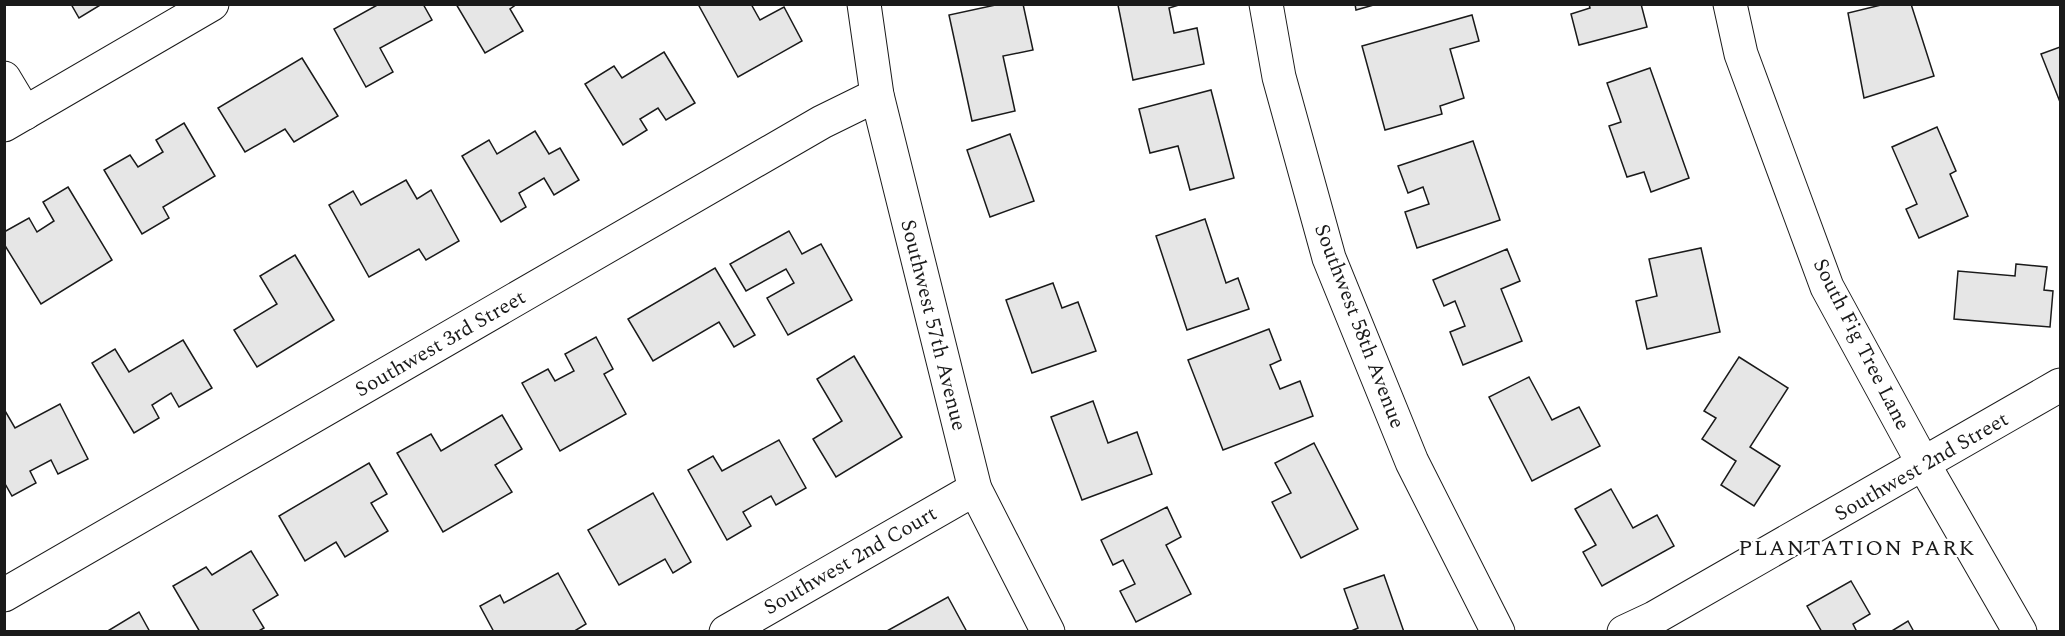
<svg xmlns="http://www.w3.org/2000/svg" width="2065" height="636" viewBox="0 0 2065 636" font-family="Spectral,serif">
<rect width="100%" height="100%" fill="#fff"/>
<g fill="#e6e6e6" stroke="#1a1a1a" stroke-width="1.5">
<path d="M 71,4 L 102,4 L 79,18 Z"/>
<path d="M 379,4 L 423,4 L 432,20 L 380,48 L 393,72 L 366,87 L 334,29 Z"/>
<path d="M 456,4 L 517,4 L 510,9 L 523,31 L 485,53 Z"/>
<path d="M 698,4 L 751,4 L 760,20 L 784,7 L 802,41 L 738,77 Z"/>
<path d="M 1000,4 L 1023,4 L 1033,50 L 1003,56 L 1015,111 L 972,121 L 949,15 Z"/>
<path d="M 1182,4 L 1169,8 L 1174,33 L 1197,28 L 1204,64 L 1133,80 L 1118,5 Z"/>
<path d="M 1355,4 L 1377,4 L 1356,10 Z"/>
<path d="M 1589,4 L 1641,4 L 1647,27 L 1579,45 L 1571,14 L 1590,8 Z"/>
<path d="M 1885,4 L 1911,4 L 1934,76 L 1864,98 L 1848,13 Z"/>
<path d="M 1472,15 L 1479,41 L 1450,49 L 1464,98 L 1440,106 L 1442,114 L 1385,130 L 1362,46 Z"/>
<path d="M 2060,47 L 2060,102 L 2041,54 Z"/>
<path d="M 664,52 L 695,103 L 666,120 L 658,108 L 640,119 L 647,130 L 623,145 L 585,84 L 614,66 L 622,78 Z"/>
<path d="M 302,58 L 338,116 L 294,142 L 285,129 L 245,152 L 218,108 Z"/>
<path d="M 1650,68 L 1689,178 L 1651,192 L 1644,172 L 1627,177 L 1609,126 L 1621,122 L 1607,83 Z"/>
<path d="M 1211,90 L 1234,178 L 1190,190 L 1178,146 L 1150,153 L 1139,109 Z"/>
<path d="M 184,123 L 215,176 L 163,207 L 169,218 L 142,234 L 104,170 L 130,155 L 138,167 L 163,152 L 156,140 Z"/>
<path d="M 1937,127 L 1956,171 L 1950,174 L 1968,216 L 1919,238 L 1906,209 L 1917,204 L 1892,147 Z"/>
<path d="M 535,131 L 549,154 L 560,148 L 579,180 L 554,195 L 544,178 L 519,193 L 526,207 L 501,222 L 462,156 L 489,140 L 497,154 Z"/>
<path d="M 1010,134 L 1034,201 L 990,217 L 967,150 Z"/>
<path d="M 1473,141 L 1500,220 L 1417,248 L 1405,212 L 1429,204 L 1423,187 L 1408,193 L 1398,166 Z"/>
<path d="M 406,180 L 417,199 L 431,190 L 459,241 L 426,260 L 419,249 L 369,277 L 329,205 L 353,191 L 361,205 Z"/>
<path d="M 68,187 L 112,260 L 41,304 L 4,244 L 4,232 L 29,218 L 37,232 L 54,221 L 43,202 Z"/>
<path d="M 1205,219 L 1226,283 L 1238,278 L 1249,309 L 1187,330 L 1156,236 Z"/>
<path d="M 789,231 L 802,254 L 821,244 L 852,300 L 788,335 L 767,298 L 794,283 L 786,269 L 746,291 L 730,264 Z"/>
<path d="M 1701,248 L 1720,332 L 1647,349 L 1636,301 L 1657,296 L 1649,259 Z"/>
<path d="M 1507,249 L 1520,281 L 1501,289 L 1522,341 L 1463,365 L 1450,332 L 1465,326 L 1455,301 L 1444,306 L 1433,280 Z"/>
<path d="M 295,255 L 334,320 L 257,367 L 234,330 L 277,304 L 260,276 Z"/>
<path d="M 2016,264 L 2047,267 L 2044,290 L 2053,291 L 2050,327 L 1954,319 L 1958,271 L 2015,276 Z"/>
<path d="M 715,268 L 755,335 L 734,347 L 719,322 L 653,361 L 628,319 Z"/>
<path d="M 1053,283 L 1062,308 L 1078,302 L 1096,351 L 1032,373 L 1006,300 Z"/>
<path d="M 1269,329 L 1281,360 L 1270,365 L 1280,389 L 1300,381 L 1313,416 L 1223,450 L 1188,360 Z"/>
<path d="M 596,337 L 613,369 L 604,374 L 626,414 L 560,451 L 522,383 L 548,369 L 555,381 L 574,371 L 565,354 Z"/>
<path d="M 183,340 L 212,388 L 179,407 L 171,393 L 152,405 L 159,418 L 134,433 L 92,363 L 115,349 L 129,372 Z"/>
<path d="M 854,356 L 902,437 L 836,477 L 813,439 L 842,421 L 817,379 Z"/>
<path d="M 1739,357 L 1788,388 L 1750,447 L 1780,466 L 1754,506 L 1721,485 L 1736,461 L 1702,439 L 1716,418 L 1704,411 Z"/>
<path d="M 1529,377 L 1552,420 L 1579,407 L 1600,446 L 1532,481 L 1489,397 Z"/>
<path d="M 1093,401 L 1108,443 L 1137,432 L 1152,474 L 1082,500 L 1051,417 Z"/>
<path d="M 60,404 L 88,459 L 58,474 L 51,460 L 30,471 L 36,483 L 12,496 L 4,482 L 4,409 L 15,428 Z"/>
<path d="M 502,415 L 522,449 L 495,465 L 512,492 L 443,532 L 397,453 L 431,434 L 441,451 Z"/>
<path d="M 779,440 L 806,488 L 776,505 L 771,496 L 743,512 L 751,526 L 727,540 L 688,470 L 713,456 L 722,471 Z"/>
<path d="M 1314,443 L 1358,529 L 1301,558 L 1272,502 L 1291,493 L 1275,463 Z"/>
<path d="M 369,463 L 387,494 L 371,503 L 388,531 L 345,557 L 336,542 L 305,561 L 279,516 Z"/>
<path d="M 1611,489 L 1633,528 L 1657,515 L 1674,546 L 1602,586 L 1583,552 L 1596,545 L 1575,509 Z"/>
<path d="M 653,493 L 691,562 L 673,573 L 665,559 L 619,585 L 588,530 Z"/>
<path d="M 1167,507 L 1181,537 L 1166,545 L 1191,594 L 1136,622 L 1120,591 L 1135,584 L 1123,560 L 1113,565 L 1101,540 Z"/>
<path d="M 251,551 L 278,595 L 253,610 L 264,628 L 257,632 L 200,632 L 173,586 L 206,567 L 212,575 Z"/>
<path d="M 558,573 L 586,624 L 573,632 L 494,632 L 480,606 L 500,595 L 504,603 Z"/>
<path d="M 1384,575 L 1404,632 L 1349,632 L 1358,628 L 1344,589 Z"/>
<path d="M 1851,581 L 1870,614 L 1853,624 L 1857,632 L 1822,632 L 1807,606 Z"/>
<path d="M 948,597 L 967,632 L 885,632 Z"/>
<path d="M 139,612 L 150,632 L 106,632 Z"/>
<path d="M 1908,621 L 1914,632 L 1890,632 Z"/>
</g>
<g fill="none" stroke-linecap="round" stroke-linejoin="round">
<defs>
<g id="minor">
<path d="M 864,4 L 877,95 L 975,489 L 1048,632"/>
<path d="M 1266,4 L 1279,77 L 1329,258 L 1412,462 L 1498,632"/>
<path d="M 1730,4 L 1741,54 L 1827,287 L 1924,465 L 2020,632"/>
<path d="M 4,78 L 25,113"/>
<path d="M 4,125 L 212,4"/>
<path d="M 4,595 L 822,122 L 877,95"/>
<path d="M 726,632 L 975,489"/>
<path d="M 1624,632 L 1654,618 L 2060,385"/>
</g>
</defs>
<use href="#minor" stroke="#1a1a1a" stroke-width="35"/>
<use href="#minor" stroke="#fff" stroke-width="33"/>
</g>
<g text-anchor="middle" stroke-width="4.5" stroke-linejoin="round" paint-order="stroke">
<g font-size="21" fill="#1a1a1a" stroke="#fff">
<text transform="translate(934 325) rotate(76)" y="7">Southwest 57th Avenue</text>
<text transform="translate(1360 326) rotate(69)" y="7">Southwest 58th Avenue</text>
<text transform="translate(440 343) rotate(-30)" y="7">Southwest 3rd Street</text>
<text transform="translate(1862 344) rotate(63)" y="7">South Fig Tree Lane</text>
<text transform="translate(1921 466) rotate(-30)" y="7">Southwest 2nd Street</text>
<text transform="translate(850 560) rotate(-30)" y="7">Southwest 2nd Court</text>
</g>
<g font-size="22" letter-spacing="1.5" fill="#1a1a1a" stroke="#fff">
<text x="1857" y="555">PLANTATION PARK</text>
</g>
</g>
<rect width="2065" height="636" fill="none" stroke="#1a1a1a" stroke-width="12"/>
</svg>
